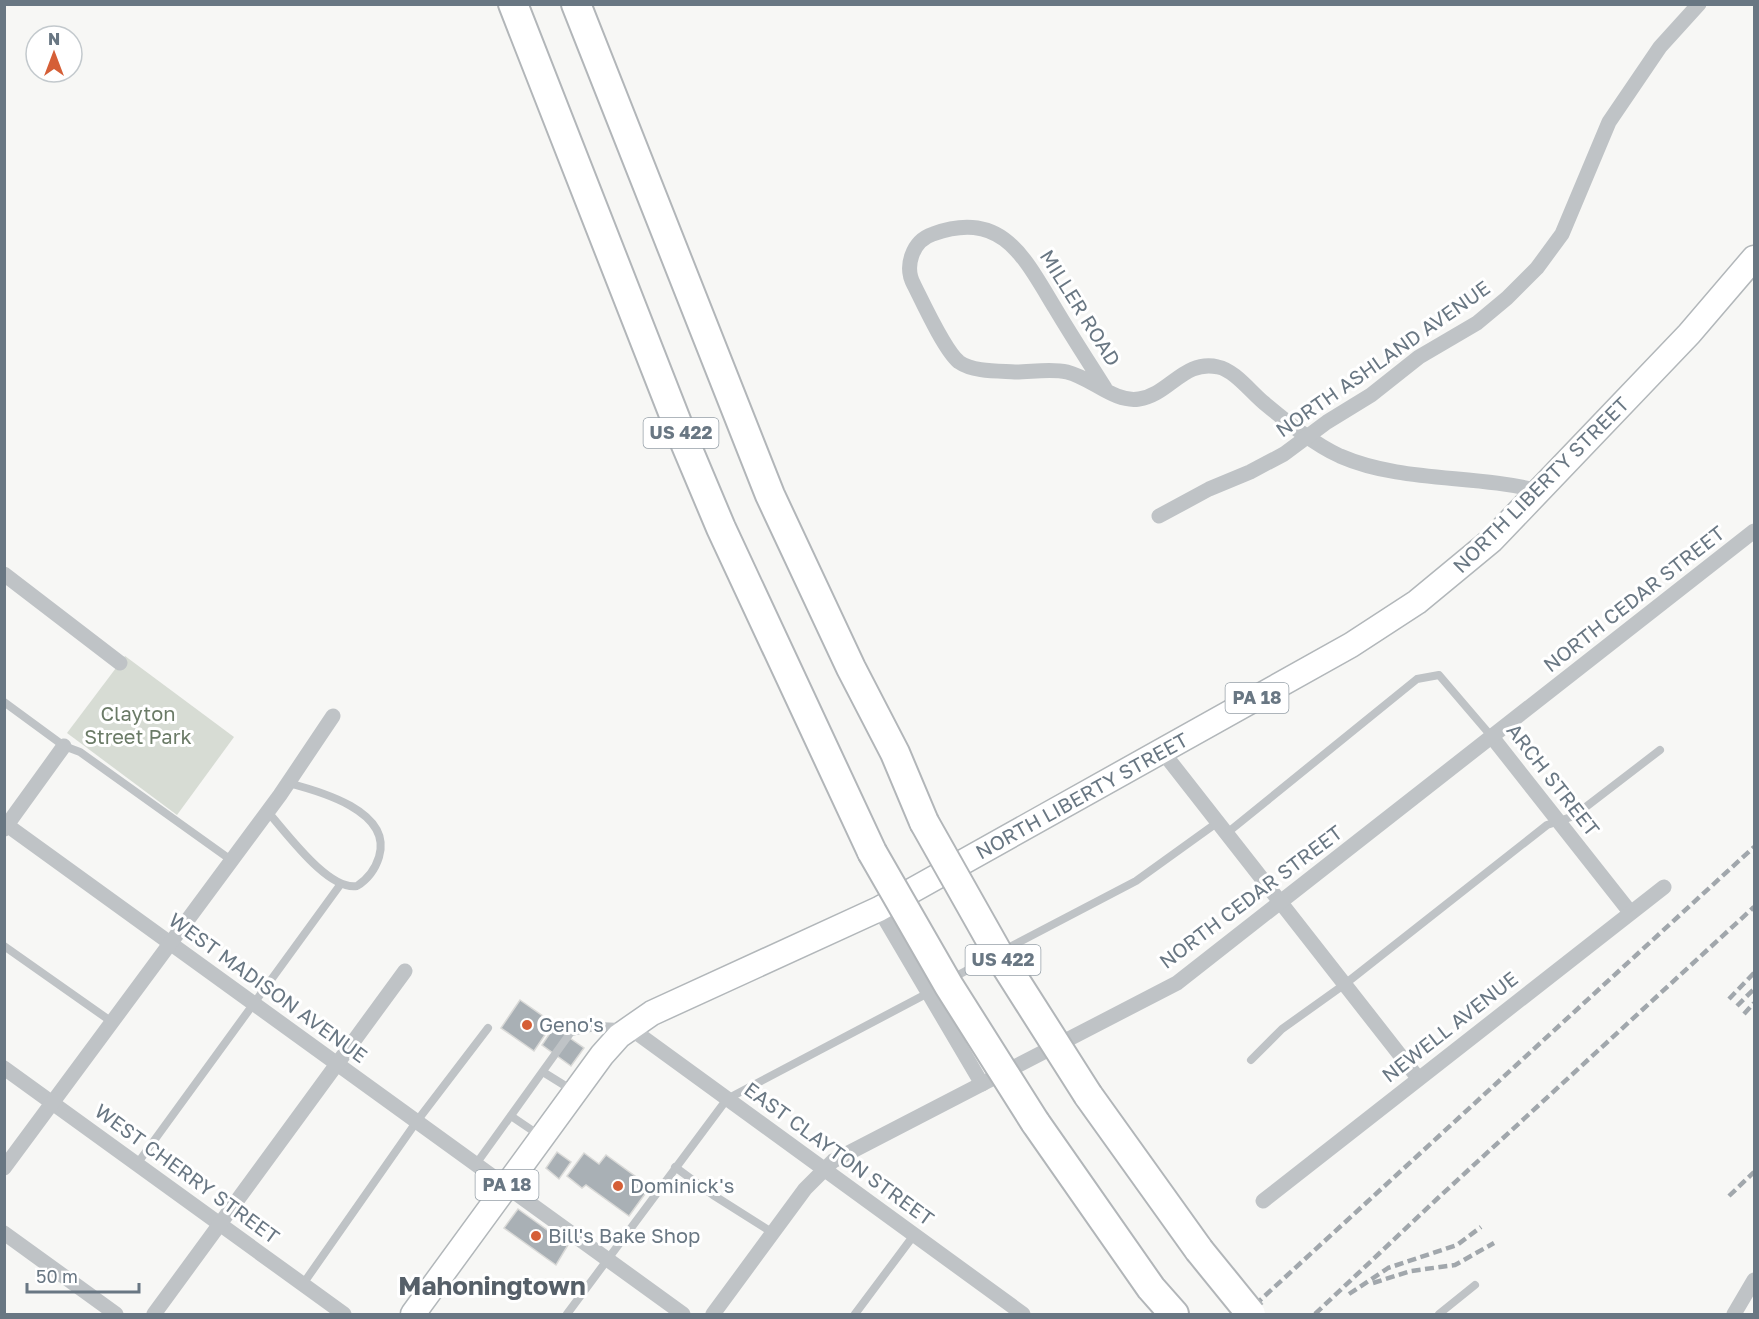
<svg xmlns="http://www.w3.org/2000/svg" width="1759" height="1319" viewBox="0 0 1759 1319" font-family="'Golos Text',sans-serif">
<rect width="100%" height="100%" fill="#f7f7f5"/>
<path fill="#d7dcd4" d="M 125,656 L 234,737 L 177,815 L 67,733 Z"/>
<g fill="#a9b0b5" stroke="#d9d9d7" stroke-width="1.5">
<path d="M 520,1000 L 553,1023 L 534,1051 L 501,1028 Z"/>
<path d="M 554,1027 L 584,1048 L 571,1066 L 542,1045 Z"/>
<path d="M 557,1152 L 571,1162 L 559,1179 L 546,1168 Z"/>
<path d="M 584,1153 L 599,1164 L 606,1155 L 650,1187 L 629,1216 L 586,1185 L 582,1188 L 567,1176 Z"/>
<path d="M 518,1209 L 568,1245 L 556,1265 L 504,1228 Z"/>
</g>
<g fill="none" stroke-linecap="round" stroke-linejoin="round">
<defs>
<path id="primary" d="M 413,1314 L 602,1055 L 619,1036 L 652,1013 L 879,909 L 1351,645 L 1417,602 L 1492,540 L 1689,334 L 1754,258"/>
<g id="motorway">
<path d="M 513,4 L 681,433 L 721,528 L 872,852"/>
<path d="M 576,4 L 770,495 L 851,668 L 895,753 L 924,822"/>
<path d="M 1088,1095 L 1199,1250"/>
<path d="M 1035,1122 L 1151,1288 L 1174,1314"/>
</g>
</defs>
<use href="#primary" stroke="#b2b7ba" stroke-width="27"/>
<use href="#motorway" stroke="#b2b6b9" stroke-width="32"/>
<g stroke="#bfc3c6" stroke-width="8">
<path d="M 4,702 L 64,746 L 80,752 L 231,860"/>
<path d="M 267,811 C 286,832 328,891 357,886 C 368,879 375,870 379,857 C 393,811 319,791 288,783"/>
<path d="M 1227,833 L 1417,679 L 1439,675 L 1492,737"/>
<path d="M 4,946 L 112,1022"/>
<path d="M 1004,950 L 1136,881 L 1218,822"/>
<path d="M 951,979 L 993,956"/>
<path d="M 1251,1060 L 1282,1029 L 1345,984 L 1547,825 L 1574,816 L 1660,750"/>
<path d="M 543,1072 L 572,1090"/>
<path d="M 511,1116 L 539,1135"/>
<path d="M 137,1164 L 340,885"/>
<path d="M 476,1164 L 571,1032 L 599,1026 L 619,1027"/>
<path d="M 675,1167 L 713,1195 L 773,1233"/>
<path d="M 303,1284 L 417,1121 L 488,1028"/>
<path d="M 567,1314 L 727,1099 L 930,992"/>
<path d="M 855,1314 L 914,1235"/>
<path d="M 1439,1314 L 1475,1285"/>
</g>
<g stroke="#bfc3c6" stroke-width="15">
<path d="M 1105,388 C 1088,361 1071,335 1055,308 C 1024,257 1002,209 933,234 C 912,241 904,267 914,285 C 923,303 945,351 959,362 C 973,372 998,371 1015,372 C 1031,372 1051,368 1067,372 C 1092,378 1114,403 1139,399 C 1169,395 1184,359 1218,367 C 1234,370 1250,391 1263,402 C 1286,421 1312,443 1340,456 C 1402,483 1474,474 1539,491"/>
<path d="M 1159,516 L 1209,489 L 1250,472 L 1284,454 L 1327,422 L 1371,395 L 1419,357 L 1477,323 L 1507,298 L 1537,268 L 1562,234 L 1609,122 L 1660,47 L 1699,4"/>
<path d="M 4,574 L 120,663"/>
<path d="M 1492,737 L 1630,912"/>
<path d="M 1162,751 L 1418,1078"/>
<path d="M 4,823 L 683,1314"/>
<path d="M 4,829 L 64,746"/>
<path d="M 879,909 L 982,1084"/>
<path d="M 630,1028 L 1023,1314"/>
<path d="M 4,1068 L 344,1314"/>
<path d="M 4,1168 L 280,795 L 333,716"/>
<path d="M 1263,1201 L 1664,887"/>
<path d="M 4,1233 L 116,1314"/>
<path d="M 154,1314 L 405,971"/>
<path d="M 713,1314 L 805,1189 L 833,1161 L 1177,983 L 1754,531"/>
<path d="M 1734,1314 L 1754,1280"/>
</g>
<use href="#primary" stroke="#fff" stroke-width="24"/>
<use href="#motorway" stroke="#fff" stroke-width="28"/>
<g stroke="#a1a7ac" stroke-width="4.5" stroke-dasharray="9 4.5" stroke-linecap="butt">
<path d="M 1729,999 L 1754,973"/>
<path d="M 1737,1006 L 1754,989"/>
<path d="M 1744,1014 L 1754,1003"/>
<path d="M 1729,1196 L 1754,1172"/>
<path d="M 1373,1283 L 1411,1271 L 1455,1265 L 1494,1243"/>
<path d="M 1349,1294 L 1388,1268 L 1457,1245 L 1481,1227"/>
<path d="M 1245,1314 L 1754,847"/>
<path d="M 1315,1314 L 1438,1198 L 1754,907"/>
</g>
<defs>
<g id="motorway-bridge">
<path d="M 924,822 L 999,955 L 1088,1095"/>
<path d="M 872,852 L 949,986 L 1035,1122"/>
<path d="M 1199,1250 L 1251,1314"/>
</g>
</defs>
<use href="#motorway-bridge" stroke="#b2b6b9" stroke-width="32" stroke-linecap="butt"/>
<use href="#motorway-bridge" stroke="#fff" stroke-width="28"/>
</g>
<g fill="#d55f37" stroke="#fff" stroke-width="2">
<circle cx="527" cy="1025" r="6"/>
<circle cx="618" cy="1186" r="6"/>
<circle cx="536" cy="1236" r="6"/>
</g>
<g text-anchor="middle" stroke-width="6" stroke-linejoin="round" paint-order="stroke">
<g fill="#fff" stroke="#96a0a8" stroke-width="1.5">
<rect x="643.5" y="418" width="75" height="30" rx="4.5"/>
<rect x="1225.5" y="683" width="63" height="30" rx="4.5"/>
<rect x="965.5" y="945" width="75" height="30" rx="4.5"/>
<rect x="475.5" y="1170" width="63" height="30" rx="4.5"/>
</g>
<g font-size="18" font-weight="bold" fill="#697783">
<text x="681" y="439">US 422</text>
<text x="1257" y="704">PA 18</text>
<text x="1003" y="966">US 422</text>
<text x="507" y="1191">PA 18</text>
</g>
<g font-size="20" fill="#697783" stroke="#fff">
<text transform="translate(1080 308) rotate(58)" y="7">MILLER ROAD</text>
<text transform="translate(1383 359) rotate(-35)" y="7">NORTH ASHLAND AVENUE</text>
<text transform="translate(1541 485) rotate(-45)" y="7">NORTH LIBERTY STREET</text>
<text transform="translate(1634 599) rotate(-38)" y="7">NORTH CEDAR STREET</text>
<text transform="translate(1553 780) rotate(52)" y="7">ARCH STREET</text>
<text transform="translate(1082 796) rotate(-29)" y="7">NORTH LIBERTY STREET</text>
<text transform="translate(1251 897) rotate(-37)" y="7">NORTH CEDAR STREET</text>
<text transform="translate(268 988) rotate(36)" y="7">WEST MADISON AVENUE</text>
<text transform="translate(1450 1027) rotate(-38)" y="7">NEWELL AVENUE</text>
<text transform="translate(839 1154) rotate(36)" y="7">EAST CLAYTON STREET</text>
<text transform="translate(187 1174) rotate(36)" y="7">WEST CHERRY STREET</text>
</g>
<g font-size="20" fill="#6b7b67" stroke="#fff">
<text x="138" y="721">Clayton<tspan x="138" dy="23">Street Park</tspan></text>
</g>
<g font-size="20" fill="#697783" stroke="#fff" text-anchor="start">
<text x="539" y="1032">Geno's</text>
<text x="630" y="1193">Dominick's</text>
<text x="548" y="1243">Bill's Bake Shop</text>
</g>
<g font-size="26" font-weight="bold" fill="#566069" stroke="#fff">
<text x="492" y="1295">Mahoningtown</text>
</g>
</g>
<rect width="1759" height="1319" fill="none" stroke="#697783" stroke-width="12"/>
<g transform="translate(54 54)"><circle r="28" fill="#ffffff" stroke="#c3c9cd" stroke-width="1.5"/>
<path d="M0-4.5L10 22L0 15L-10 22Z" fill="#d55f37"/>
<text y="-9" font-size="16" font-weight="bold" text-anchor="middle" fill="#697783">N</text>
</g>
<path d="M27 1283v9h112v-9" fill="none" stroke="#697783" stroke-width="3"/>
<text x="36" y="1283" font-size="18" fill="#697783" stroke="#ffffff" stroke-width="4.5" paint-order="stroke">50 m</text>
</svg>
